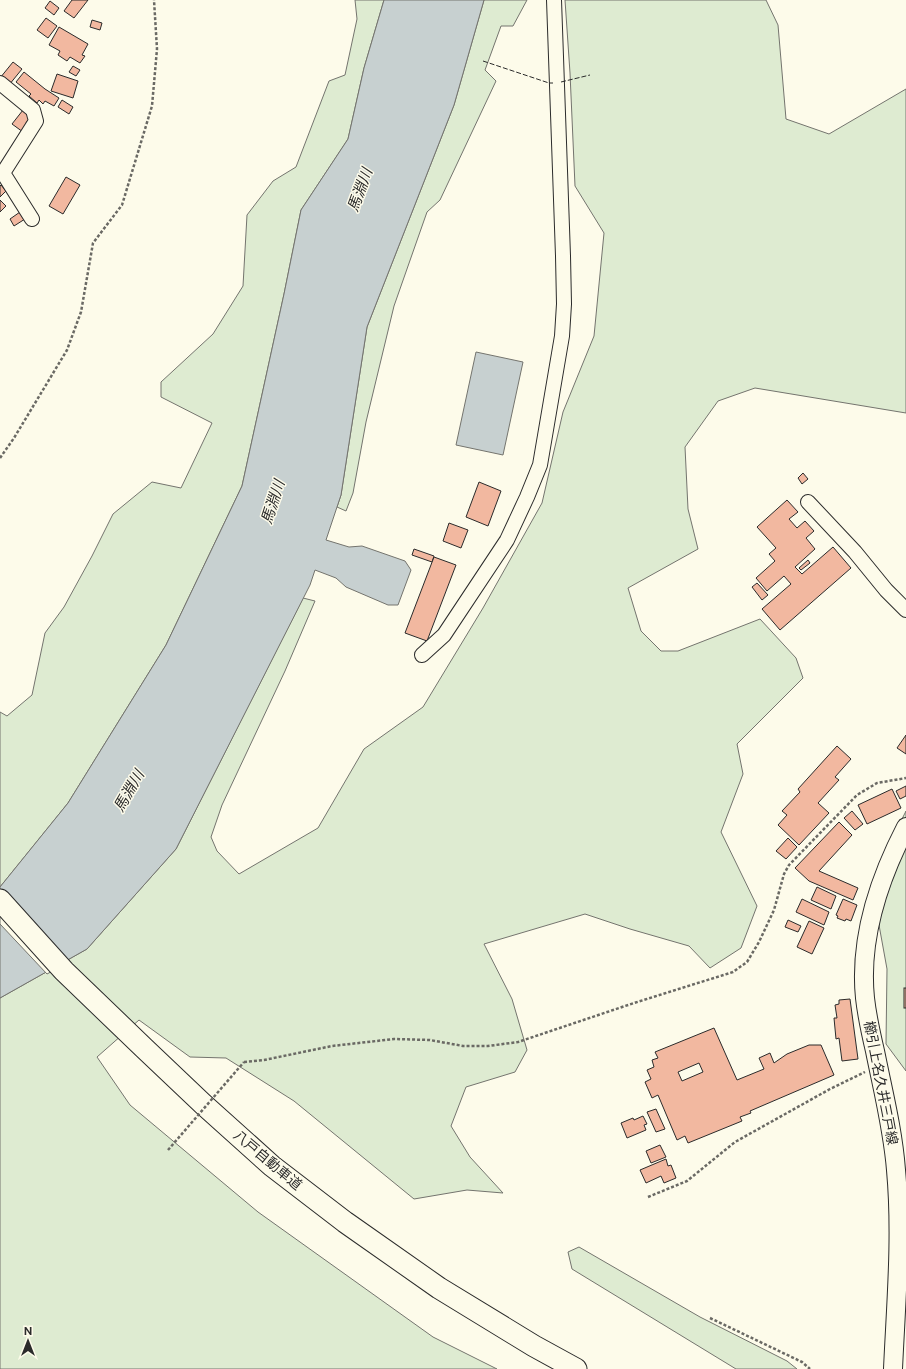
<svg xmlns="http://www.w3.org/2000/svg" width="906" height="1369" viewBox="0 0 906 1369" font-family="'Public Sans','Noto Sans JP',sans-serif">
<rect width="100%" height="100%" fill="#fdfbea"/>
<g fill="#deebd1" stroke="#74746e">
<path d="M 355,0 L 384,0 L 364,68 L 348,139 L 301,210 L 284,294 L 242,486 L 166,645 L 68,803 L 0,887 L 0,712 L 7,716 L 32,695 L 45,633 L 64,607 L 92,556 L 113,514 L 152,482 L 181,488 L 212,423 L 161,397 L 161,382 L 213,334 L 243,286 L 247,215 L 273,181 L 296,167 L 329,81 L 345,75 L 357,19 Z"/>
<path d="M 484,0 L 527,0 L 513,26 L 501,26 L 485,70 L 496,81 L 440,200 L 427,212 L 394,306 L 366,422 L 353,493 L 346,511 L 337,507 L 341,495 L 367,327 L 454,105 Z"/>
<path d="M 565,0 L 766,0 L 778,25 L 786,119 L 829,134 L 906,89 L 906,413 L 755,388 L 718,401 L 685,447 L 688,509 L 698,549 L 628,588 L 641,631 L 661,651 L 678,651 L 760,619 L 796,658 L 803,678 L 737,744 L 743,774 L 721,832 L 757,906 L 741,948 L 710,968 L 689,946 L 630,929 L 585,914 L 484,944 L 512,999 L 527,1050 L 515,1072 L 466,1087 L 451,1126 L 470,1157 L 503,1193 L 467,1190 L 414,1199 L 294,1101 L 226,1058 L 190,1057 L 139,1020 L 97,1057 L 130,1105 L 258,1212 L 433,1337 L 497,1369 L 0,1369 L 0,998 L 87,949 L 176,849 L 303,598 L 315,601 L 285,671 L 222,805 L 211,837 L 217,851 L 239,874 L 318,828 L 364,749 L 423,707 L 483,608 L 542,503 L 563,412 L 594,336 L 604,233 L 575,186 L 570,73 Z"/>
<path d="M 906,811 L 906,1071 L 886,1044 L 887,969 L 877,914 L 885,853 Z"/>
<path d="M 579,1247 L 700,1317 L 787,1361 L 797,1369 L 736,1369 L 572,1269 L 568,1252 Z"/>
</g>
<g fill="#c7d0d0" stroke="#74746e">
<path d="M 384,0 L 484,0 L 454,105 L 367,327 L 341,495 L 326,540 L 349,547 L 362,546 L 405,561 L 411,570 L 398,605 L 388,605 L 346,587 L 336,578 L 315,570 L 310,585 L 176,849 L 87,949 L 0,998 L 0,887 L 68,803 L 166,645 L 242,486 L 284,294 L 301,210 L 348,139 L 364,68 Z"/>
<path d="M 476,352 L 523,362 L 503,455 L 456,445 Z"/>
</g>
<path fill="#fdfbea" stroke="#74746e" d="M 0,894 L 65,964 L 47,974 L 0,924 Z"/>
<g fill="#f2b8a0" stroke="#2b2b2b" fill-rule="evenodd">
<path d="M 72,0 L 88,0 L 74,18 L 64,11 Z"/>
<path d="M 50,1 L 59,8 L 54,15 L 45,8 Z"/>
<path d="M 46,18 L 57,26 L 48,38 L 37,30 Z"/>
<path d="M 92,20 L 102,23 L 100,30 L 90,27 Z"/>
<path d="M 59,27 L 88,44 L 82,55 L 85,56 L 80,63 L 70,57 L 67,61 L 58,55 L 60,51 L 49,45 Z"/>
<path d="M 13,62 L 22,69 L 9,85 L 0,78 Z"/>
<path d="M 73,66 L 80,70 L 76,76 L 69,72 Z"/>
<path d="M 24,72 L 45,89 L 59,98 L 54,106 L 45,101 L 43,104 L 39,100 L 37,103 L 29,96 L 31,94 L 16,82 Z"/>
<path d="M 57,74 L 78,81 L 73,98 L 51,91 Z"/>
<path d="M 62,100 L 73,107 L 69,114 L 58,107 Z"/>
<path d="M 23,110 L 31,116 L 26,123 L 29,124 L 23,132 L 12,124 Z"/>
<path d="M 66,177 L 80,185 L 63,214 L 49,206 Z"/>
<path d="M 1,185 L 6,191 L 0,197 L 0,186 Z"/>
<path d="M 0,200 L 6,206 L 0,212 Z"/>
<path d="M 20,212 L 25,219 L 14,226 L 10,219 Z"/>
<path d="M 803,473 L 808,479 L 802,484 L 798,478 Z"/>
<path d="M 479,482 L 501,491 L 488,526 L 466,517 Z"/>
<path d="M 787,500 L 798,512 L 789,519 L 797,528 L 805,521 L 814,531 L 806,538 L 815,549 L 795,567 L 802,574 L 833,547 L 851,568 L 780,630 L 762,609 L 791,584 L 784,576 L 767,591 L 756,578 L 775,561 L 769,554 L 776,548 L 757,527 Z"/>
<path d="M 449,523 L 468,530 L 461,548 L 443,541 Z"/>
<path d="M 414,549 L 434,556 L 432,562 L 412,555 Z"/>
<path d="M 434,557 L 456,565 L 427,641 L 405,633 Z"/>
<path d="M 808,560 L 810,563 L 801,570 L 799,568 Z"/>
<path d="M 757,583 L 768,595 L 762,600 L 752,587 Z"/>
<path d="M 906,735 L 906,754 L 897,748 Z"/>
<path d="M 837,746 L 851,759 L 835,777 L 839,780 L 818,803 L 829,813 L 799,845 L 778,825 L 787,815 L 782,811 L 800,792 L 798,789 Z"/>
<path d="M 906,786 L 906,796 L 900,799 L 896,791 Z"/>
<path d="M 892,789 L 901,808 L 867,824 L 858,805 Z"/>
<path d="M 852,811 L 863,824 L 855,830 L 844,818 Z"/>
<path d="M 839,822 L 852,835 L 819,871 L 858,888 L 853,900 L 809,881 L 795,868 Z"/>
<path d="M 788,838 L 797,847 L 786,859 L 776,851 Z"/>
<path d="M 817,887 L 836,896 L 831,909 L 811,900 Z"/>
<path d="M 802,899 L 829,912 L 824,925 L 796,912 Z"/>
<path d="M 843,899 L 857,905 L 851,921 L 846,919 L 845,921 L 837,918 L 838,916 L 836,915 Z"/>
<path d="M 788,920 L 801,926 L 798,932 L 785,927 Z"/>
<path d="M 809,921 L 824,928 L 812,954 L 797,947 Z"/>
<rect x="904" y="988" width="2" height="20"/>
<path d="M 850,999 L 858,1059 L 842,1061 L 839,1038 L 836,1039 L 834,1018 L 837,1018 L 835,1005 L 839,1004 L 839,1000 Z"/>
<path d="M 714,1028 L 737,1080 L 764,1069 L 759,1058 L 770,1053 L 774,1063 L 787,1054 L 809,1045 L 821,1045 L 834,1075 L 750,1111 L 751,1113 L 740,1117 L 742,1121 L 688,1143 L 685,1136 L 677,1140 L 658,1095 L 652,1098 L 645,1082 L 651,1079 L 647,1070 L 654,1067 L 652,1060 L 658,1058 L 655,1052 ZM 699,1063 L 703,1072 L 682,1081 L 678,1072 Z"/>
<path d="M 656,1109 L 665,1129 L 656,1132 L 647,1112 Z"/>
<path d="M 643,1116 L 647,1124 L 644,1125 L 646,1130 L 627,1138 L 621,1123 L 633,1118 L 634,1120 Z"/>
<path d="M 660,1145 L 666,1157 L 651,1163 L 646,1151 Z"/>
<path d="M 666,1159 L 668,1166 L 671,1165 L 676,1178 L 664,1183 L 661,1176 L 646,1183 L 640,1170 Z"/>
</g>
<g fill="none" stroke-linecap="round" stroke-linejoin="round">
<defs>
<g id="minor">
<path d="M 0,83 L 33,110 L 36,121 L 3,173 L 32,219"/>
<path d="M 808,502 L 855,552 L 886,590 L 906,610"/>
<path d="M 422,655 L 444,635 L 507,540 L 527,497 L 540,465 L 562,336 L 564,304 L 563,256 L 554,0"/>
</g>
<path id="major" d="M 893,1369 C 896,1303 902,1236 896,1170 C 893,1130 883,1091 875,1051 C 871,1034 867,1016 865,998 C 859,939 879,879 906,827"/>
<path id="highway" d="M 0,900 L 64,971 L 144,1048 L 203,1104 L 272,1166 L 345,1222 L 439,1288 L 534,1346 L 576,1369"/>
</defs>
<use href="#minor" stroke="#2b2b2b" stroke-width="16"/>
<use href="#major" stroke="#2b2b2b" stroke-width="20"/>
<use href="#highway" stroke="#2b2b2b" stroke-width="23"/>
<g stroke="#6a6964" stroke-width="2.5" stroke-dasharray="3 2" stroke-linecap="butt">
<path d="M 0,458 L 14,438 L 67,350 L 81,312 L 93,243 L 122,205 L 152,106 L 157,49 L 154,0"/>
<path d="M 244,1062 L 264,1060 L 332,1046 L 394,1039 L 430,1040 L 463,1046 L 488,1046 L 518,1042 L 634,1003 L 733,972 L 747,962 L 759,942 L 774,910 L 784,874 L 789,865 L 857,795 L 877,783 L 906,778"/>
<path d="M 648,1197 L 687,1181 L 735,1142 L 830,1089 L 865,1072"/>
<path d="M 710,1318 L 802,1362 L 810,1369"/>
</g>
<use href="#minor" stroke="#fdfbea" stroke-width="14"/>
<use href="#major" stroke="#fdfbea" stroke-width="18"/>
<use href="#highway" stroke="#fdfbea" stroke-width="21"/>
<path stroke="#6a6964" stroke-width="2.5" stroke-dasharray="3 2" stroke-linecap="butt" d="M 168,1150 L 244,1062"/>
<g stroke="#2b2b2b" stroke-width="1" stroke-dasharray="5 2" stroke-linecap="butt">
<path d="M 483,61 L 549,83 L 553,83"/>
<path d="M 561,82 L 590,75"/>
</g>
</g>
<g text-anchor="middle" stroke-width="3" stroke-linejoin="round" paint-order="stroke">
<g font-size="14" fill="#2b2b2b" stroke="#fdfbea">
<text transform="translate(881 1083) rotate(79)" y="5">櫛引上名久井三戸線</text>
<text transform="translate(268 1160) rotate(40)" y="5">八戸自動車道</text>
</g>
<g font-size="15" font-style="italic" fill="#2b2b2b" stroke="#fdfbea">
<text transform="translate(360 190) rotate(-70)" y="5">馬淵川</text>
<text transform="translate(273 502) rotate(-72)" y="5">馬淵川</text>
<text transform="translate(129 791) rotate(-60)" y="5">馬淵川</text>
</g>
</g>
<g transform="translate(28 1341)" stroke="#fdfbea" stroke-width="3" paint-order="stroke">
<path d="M0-3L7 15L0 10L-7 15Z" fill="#2b2b2b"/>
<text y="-6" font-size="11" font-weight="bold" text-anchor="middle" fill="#2b2b2b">N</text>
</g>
</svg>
